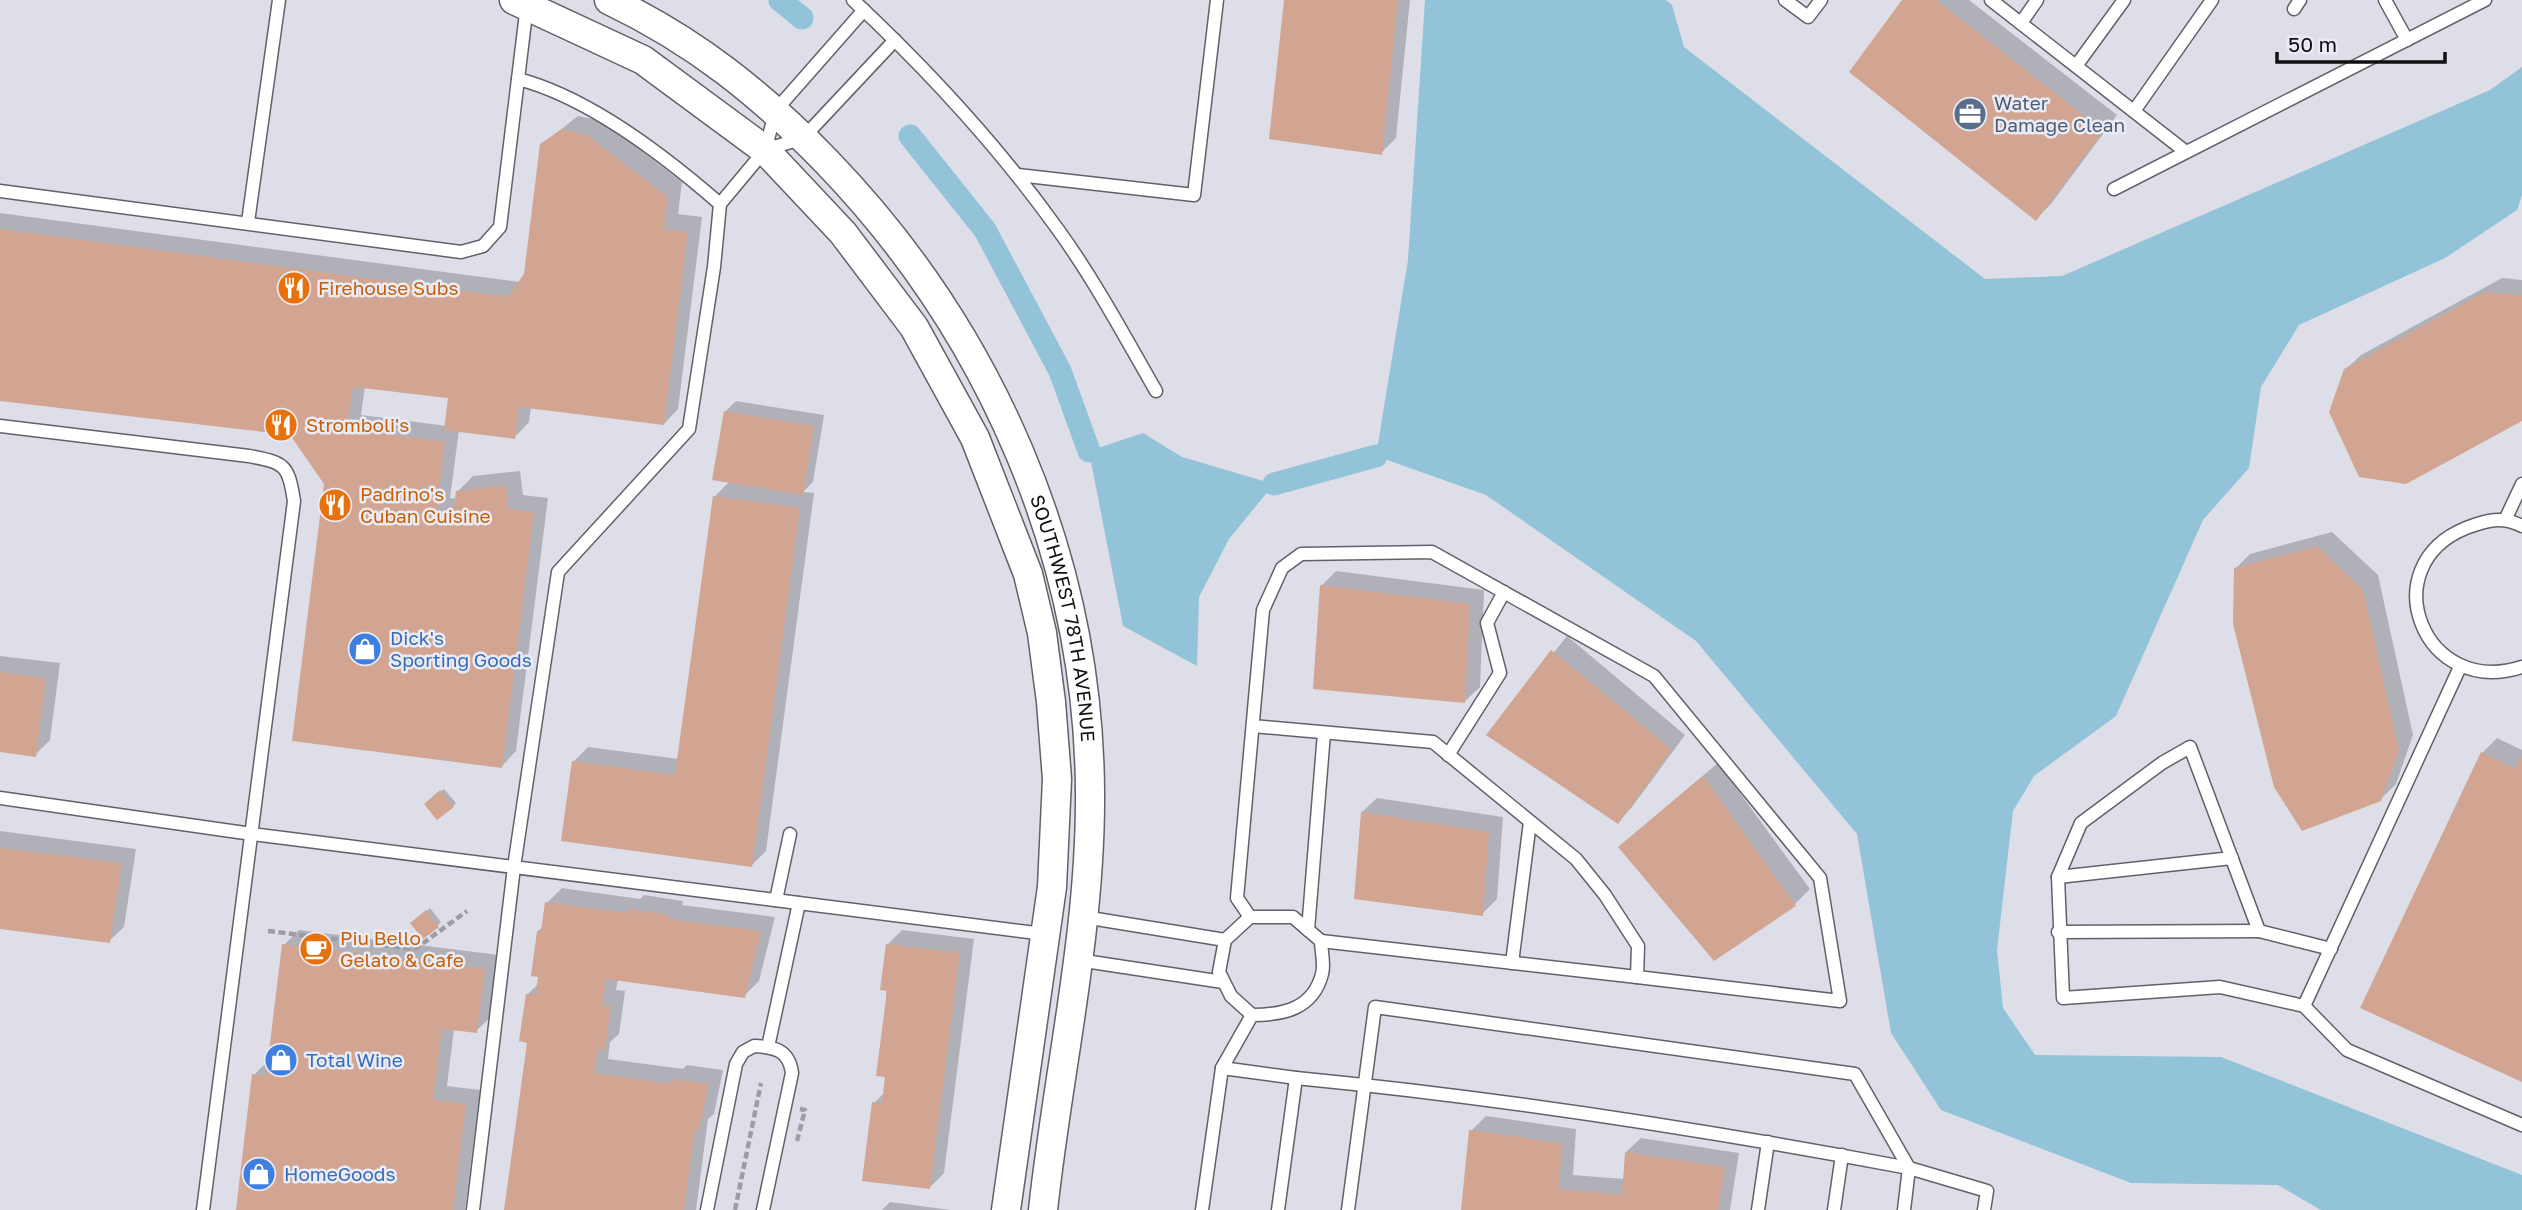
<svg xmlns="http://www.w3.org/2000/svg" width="2522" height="1210" viewBox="0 0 2522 1210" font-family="'Golos Text',sans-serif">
<rect width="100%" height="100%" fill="#dddee7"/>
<g fill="#93c3d9">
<path d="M 1425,0 L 1666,0 L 1672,5 L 1684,47 L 1985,279 L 2062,276 L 2490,90 L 2522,67 L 2522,195 L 2517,210 L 2445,258 L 2299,325 L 2261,387 L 2249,468 L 2203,520 L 2116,716 L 2034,776 L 2013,811 L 1997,950 L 2003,1008 L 2035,1055 L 2221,1057 L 2522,1175 L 2522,1210 L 2321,1210 L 2278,1185 L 2131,1183 L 1941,1110 L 1891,1033 L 1857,834 L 1696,641 L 1486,495 L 1376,456 L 1408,260 Z"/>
<path d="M 1143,433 L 1182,457 L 1274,484 L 1229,539 L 1199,597 L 1197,666 L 1123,626 L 1089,451 Z"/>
</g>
<g fill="#0003" fill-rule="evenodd">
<path d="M 1285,0 L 1410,0 L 1396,138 L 1381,153 Z"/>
<path d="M 1904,0 L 1969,0 L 2117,115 L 2051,204 L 2036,219 Z"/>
<path d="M 578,116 L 603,121 L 682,182 L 678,214 L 702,217 L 678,409 L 664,424 L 531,407 L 529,422 L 515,437 L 459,430 L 450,498 L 457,499 L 458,491 L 473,476 L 520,471 L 523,495 L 548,498 L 516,751 L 502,766 L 326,483 L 291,434 L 0,399 L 0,213 L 520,282 L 526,275 L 541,145 ZM 365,386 L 450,397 L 447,426 L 361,415 Z"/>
<path d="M 2502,278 L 2522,280 L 2522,419 L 2345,370 L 2361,355 Z"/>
<path d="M 736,401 L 824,415 L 813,482 L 803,492 L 814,493 L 766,851 L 751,866 L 574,761 L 588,747 L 679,759 L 714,497 L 730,481 L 725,412 Z"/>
<path d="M 2332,532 L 2378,575 L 2413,735 L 2396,784 L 2380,800 L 2235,569 L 2250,554 Z"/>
<path d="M 1336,571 L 1484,590 L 1480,687 L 1465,701 L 1321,586 Z"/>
<path d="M 1567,636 L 1685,735 L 1632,807 L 1618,822 L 1489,735 Z"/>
<path d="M 0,656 L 60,663 L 50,740 L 35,755 L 0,751 Z"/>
<path d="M 2497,738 L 2522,750 L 2522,1080 L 2362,1007 L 2482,753 Z"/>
<path d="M 1718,763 L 1810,889 L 1795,904 L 1714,959 L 1635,833 Z"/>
<path d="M 444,789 L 456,803 L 453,806 L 429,801 Z"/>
<path d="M 1377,798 L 1503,817 L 1497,899 L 1482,914 L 1362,812 Z"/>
<path d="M 0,831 L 136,849 L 124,927 L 109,941 L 0,928 Z"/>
<path d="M 562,888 L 640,899 L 644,895 L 683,901 L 682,905 L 775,917 L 759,981 L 744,996 L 618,979 L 616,990 L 625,991 L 619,1034 L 610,1042 L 608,1059 L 683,1069 L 687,1065 L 723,1070 L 714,1114 L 708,1119 L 696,1210 L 506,1210 L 529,1041 L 527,995 L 539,983 L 538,931 L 544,926 L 547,903 Z"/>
<path d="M 430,908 L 441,922 L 438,925 L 415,920 Z"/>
<path d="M 299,930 L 499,955 L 491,1017 L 476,1031 L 454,1029 L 447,1086 L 480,1090 L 465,1210 L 237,1210 L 254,1075 L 270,1059 L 284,945 Z"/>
<path d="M 902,930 L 974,939 L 944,1173 L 929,1188 L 874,1103 L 885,1092 L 887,945 Z"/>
<path d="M 1486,1116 L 1576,1129 L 1573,1175 L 1625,1179 L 1626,1152 L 1641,1138 L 1739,1153 L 1730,1210 L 1462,1210 L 1471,1131 Z"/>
<path d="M 890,1202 L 951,1210 L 882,1210 Z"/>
</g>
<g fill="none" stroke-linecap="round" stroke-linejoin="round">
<g stroke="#93c3d9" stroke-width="23">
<path d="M 780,0 L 802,18"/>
<path d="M 910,136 L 985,230 L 1060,371 L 1089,451"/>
<path d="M 1274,484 L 1376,456"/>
</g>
</g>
<g fill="#d1a591">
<path d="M 1284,0 L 1398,0 L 1382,155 L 1269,139 Z"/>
<path d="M 1902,0 L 1936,0 L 2103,131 L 2036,221 L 1849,72 Z"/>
<path d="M 562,129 L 587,135 L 668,197 L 664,229 L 688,232 L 664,425 L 519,407 L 515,439 L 444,430 L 448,398 L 353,387 L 347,429 L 445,442 L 436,513 L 453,515 L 456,491 L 506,485 L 508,509 L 534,512 L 502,768 L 292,741 L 324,484 L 290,435 L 0,401 L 0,229 L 508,297 L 524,274 L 540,144 Z"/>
<path d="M 2485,292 L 2522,295 L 2522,421 L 2406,484 L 2359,477 L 2329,412 L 2344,369 Z"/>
<path d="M 724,411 L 814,426 L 803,495 L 712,480 Z"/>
<path d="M 713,496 L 800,508 L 752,867 L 561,841 L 572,761 L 675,775 Z"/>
<path d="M 2317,546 L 2363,590 L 2399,751 L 2381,801 L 2302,831 L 2274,787 L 2233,624 L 2234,568 Z"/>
<path d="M 1320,585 L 1470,604 L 1465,703 L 1313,689 Z"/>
<path d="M 1551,650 L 1672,750 L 1618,824 L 1486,735 Z"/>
<path d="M 0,672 L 46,678 L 36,757 L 0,752 Z"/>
<path d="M 2481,752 L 2515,769 L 2522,755 L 2522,1082 L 2360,1008 Z"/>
<path d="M 1703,776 L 1796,906 L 1714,961 L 1618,847 Z"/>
<path d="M 440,790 L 454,807 L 437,820 L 424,804 Z"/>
<path d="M 1361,812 L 1489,832 L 1483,916 L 1354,899 Z"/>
<path d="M 0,848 L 122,863 L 110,943 L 0,929 Z"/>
<path d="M 545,902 L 627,913 L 627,909 L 669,915 L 668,919 L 761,931 L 745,998 L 606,979 L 602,1005 L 611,1006 L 605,1050 L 598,1049 L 594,1073 L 670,1084 L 671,1079 L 709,1084 L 699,1130 L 695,1130 L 684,1210 L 504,1210 L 527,1043 L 519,1041 L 526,994 L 536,995 L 538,977 L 531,976 L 537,931 L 541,931 Z"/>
<path d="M 426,910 L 439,927 L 423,939 L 410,923 Z"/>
<path d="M 282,944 L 485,969 L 477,1033 L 442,1029 L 433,1100 L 466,1104 L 453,1210 L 236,1210 L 252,1074 L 266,1076 Z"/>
<path d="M 886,944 L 960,953 L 930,1189 L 862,1181 L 872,1102 L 882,1104 L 885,1077 L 876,1076 L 887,991 L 880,990 Z"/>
<path d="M 1469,1130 L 1562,1143 L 1559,1189 L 1622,1195 L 1625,1152 L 1725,1167 L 1718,1210 L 1461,1210 Z"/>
</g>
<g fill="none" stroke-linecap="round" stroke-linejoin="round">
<defs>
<g id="service">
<path d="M 853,0 C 929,71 999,147 1059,231 C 1095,281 1125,337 1156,391"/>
<path d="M 1785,0 L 1808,17 L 1821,0"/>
<path d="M 1991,0 L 2186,152"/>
<path d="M 2385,0 L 2407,40"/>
<path d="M 2294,9 L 2300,0"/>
<path d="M 2021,23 L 2037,0"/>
<path d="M 2076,66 L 2124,0"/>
<path d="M 518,79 C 588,97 665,156 720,204"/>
<path d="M 2134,111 L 2212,0"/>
<path d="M 765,150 L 803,138 L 895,40"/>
<path d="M 1018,175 L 1194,195 L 1217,0"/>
<path d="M 2114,189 L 2485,0"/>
<path d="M 0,191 L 461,252 L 483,246 L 500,227 L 527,5"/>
<path d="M 248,222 L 279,0"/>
<path d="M 0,426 L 249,456 C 285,463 288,464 294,501 L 203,1210"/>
<path d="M 2506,518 L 2522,484"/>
<path d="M 2522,526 C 2502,516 2487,520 2466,528 C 2372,566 2423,699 2522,667"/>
<path d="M 1448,755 L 1500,673 L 1487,623 L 1504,592"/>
<path d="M 0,798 L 252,834 L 1044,934"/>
<path d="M 2058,877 L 2232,858"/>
<path d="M 776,900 L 790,834"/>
<path d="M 1084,917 L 1225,940"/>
<path d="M 1250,917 L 1237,898 L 1263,610 L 1282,568 L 1301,554 L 1432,552 L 1654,676 L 1820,878 L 1840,1001 L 1637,977 L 1638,946 L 1605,895 L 1576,859 L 1433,742 L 1253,726"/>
<path d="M 1308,930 L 1324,733"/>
<path d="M 2058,932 L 2259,931"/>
<path d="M 1321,941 L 1637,977"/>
<path d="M 2331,949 L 2259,931 L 2190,747 L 2162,763 L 2081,823 L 2058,877 L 2063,998 L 2220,987 L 2304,1006 L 2347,1050 L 2522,1125"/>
<path d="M 1078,960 L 1223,982"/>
<path d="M 1512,963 L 1530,822"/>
<path d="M 2304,1006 L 2460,667"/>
<path d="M 768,1047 L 799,903"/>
<path d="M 1222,1068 L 1252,1015 C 1283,1015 1313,1009 1322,974 C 1325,965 1321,950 1321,941 L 1293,917 L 1250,917 L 1225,940 L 1219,972 L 1231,996 L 1252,1015"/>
<path d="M 1296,1078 C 1501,1098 1707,1130 1909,1168 L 1904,1210"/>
<path d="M 473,1210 L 514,867 L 558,572 L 689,429 L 714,267 L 720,204 L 765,150 L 776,110 L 864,10"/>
<path d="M 707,1210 L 736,1064 L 743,1052 L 754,1046 C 775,1047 789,1050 792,1073 L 763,1210"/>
<path d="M 1202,1210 L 1222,1068 L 1296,1078 L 1278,1210"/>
<path d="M 1348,1210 L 1375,1007 L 1855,1074 L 1909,1168 L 1987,1191 L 1984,1210"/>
<path d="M 1758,1210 L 1768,1142"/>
<path d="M 1834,1210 L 1842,1155"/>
</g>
<g id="tertiary">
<path d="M 514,0 L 643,60 L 765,150 L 843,233 L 914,327 L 975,438 L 1028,574 L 1042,633 L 1051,702 L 1057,779 L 1052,887 L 1006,1210"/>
<path id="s1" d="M 609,0 C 695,41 761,94 827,162 C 990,331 1089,556 1090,793 C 1091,933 1058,1071 1043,1210"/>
</g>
</defs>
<use href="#service" stroke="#616169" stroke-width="15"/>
<use href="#tertiary" stroke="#616169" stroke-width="31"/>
<g stroke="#9c9da4" stroke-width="4.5" stroke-dasharray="7 3.5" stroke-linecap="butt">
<path d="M 268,931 L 415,949 L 467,911"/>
<path d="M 797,1141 L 805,1110 L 800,1109"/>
<path d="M 735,1210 L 761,1083"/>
</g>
<use href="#service" stroke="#fff" stroke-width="12"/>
<use href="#tertiary" stroke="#fff" stroke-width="28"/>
</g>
<defs>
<symbol id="office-disc" viewBox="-11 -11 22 22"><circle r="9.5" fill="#5c6f8a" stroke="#eaebf4"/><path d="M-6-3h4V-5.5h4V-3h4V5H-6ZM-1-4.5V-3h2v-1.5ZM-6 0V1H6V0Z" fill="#fff"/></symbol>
<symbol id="restaurant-disc" viewBox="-11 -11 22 22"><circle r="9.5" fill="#e8710a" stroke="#eaebf4"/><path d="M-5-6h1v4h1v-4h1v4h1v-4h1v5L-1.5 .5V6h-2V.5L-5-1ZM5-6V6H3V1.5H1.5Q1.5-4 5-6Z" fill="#fff"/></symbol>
<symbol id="shop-disc" viewBox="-11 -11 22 22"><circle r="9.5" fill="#3f7fe0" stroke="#eaebf4"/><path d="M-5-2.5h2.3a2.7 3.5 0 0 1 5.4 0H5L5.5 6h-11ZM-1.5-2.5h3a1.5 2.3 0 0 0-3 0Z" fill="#fff"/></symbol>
<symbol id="cafe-disc" viewBox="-11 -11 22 22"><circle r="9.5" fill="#e8710a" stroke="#eaebf4"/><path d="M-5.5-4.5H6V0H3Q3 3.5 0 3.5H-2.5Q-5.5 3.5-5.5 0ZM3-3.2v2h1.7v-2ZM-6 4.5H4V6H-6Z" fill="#fff"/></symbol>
</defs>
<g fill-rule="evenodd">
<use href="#office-disc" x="1951" y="95" width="38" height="38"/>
<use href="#restaurant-disc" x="275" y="269" width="38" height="38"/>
<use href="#restaurant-disc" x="262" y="406" width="38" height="38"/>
<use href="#restaurant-disc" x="316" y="486" width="38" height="38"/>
<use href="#shop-disc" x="346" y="630" width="38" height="38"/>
<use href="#cafe-disc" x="297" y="930" width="38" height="38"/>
<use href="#shop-disc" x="262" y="1041" width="38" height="38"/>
<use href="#shop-disc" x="240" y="1155" width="38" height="38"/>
</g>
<g text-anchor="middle" stroke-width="5" stroke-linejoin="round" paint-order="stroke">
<g font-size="19" fill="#4e5e75" stroke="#eaebf4" text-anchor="start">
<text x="1994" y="110">Water<tspan x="1994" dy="22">Damage Clean</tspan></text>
</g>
<g font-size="19" fill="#c56008" stroke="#eaebf4" text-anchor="start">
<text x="318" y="295">Firehouse Subs</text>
<text x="306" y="432">Stromboli's</text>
<text x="360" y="501">Padrino's<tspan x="360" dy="22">Cuban Cuisine</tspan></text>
<text x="340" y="945">Piu Bello<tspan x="340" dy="22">Gelato &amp; Cafe</tspan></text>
</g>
<g font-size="19" fill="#101013" stroke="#eaebf4">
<text dy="7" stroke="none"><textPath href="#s1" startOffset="796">SOUTHWEST 78TH AVENUE</textPath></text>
</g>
<g font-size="19" fill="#366cbe" stroke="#eaebf4" text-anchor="start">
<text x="390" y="645">Dick's<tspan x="390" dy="22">Sporting Goods</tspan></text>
<text x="306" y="1067">Total Wine</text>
<text x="284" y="1181">HomeGoods</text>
</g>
</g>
<path d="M2277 52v10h168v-10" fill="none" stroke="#101013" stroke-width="3.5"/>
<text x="2288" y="52" font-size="21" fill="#101013" stroke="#eaebf4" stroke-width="5" paint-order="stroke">50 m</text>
</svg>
